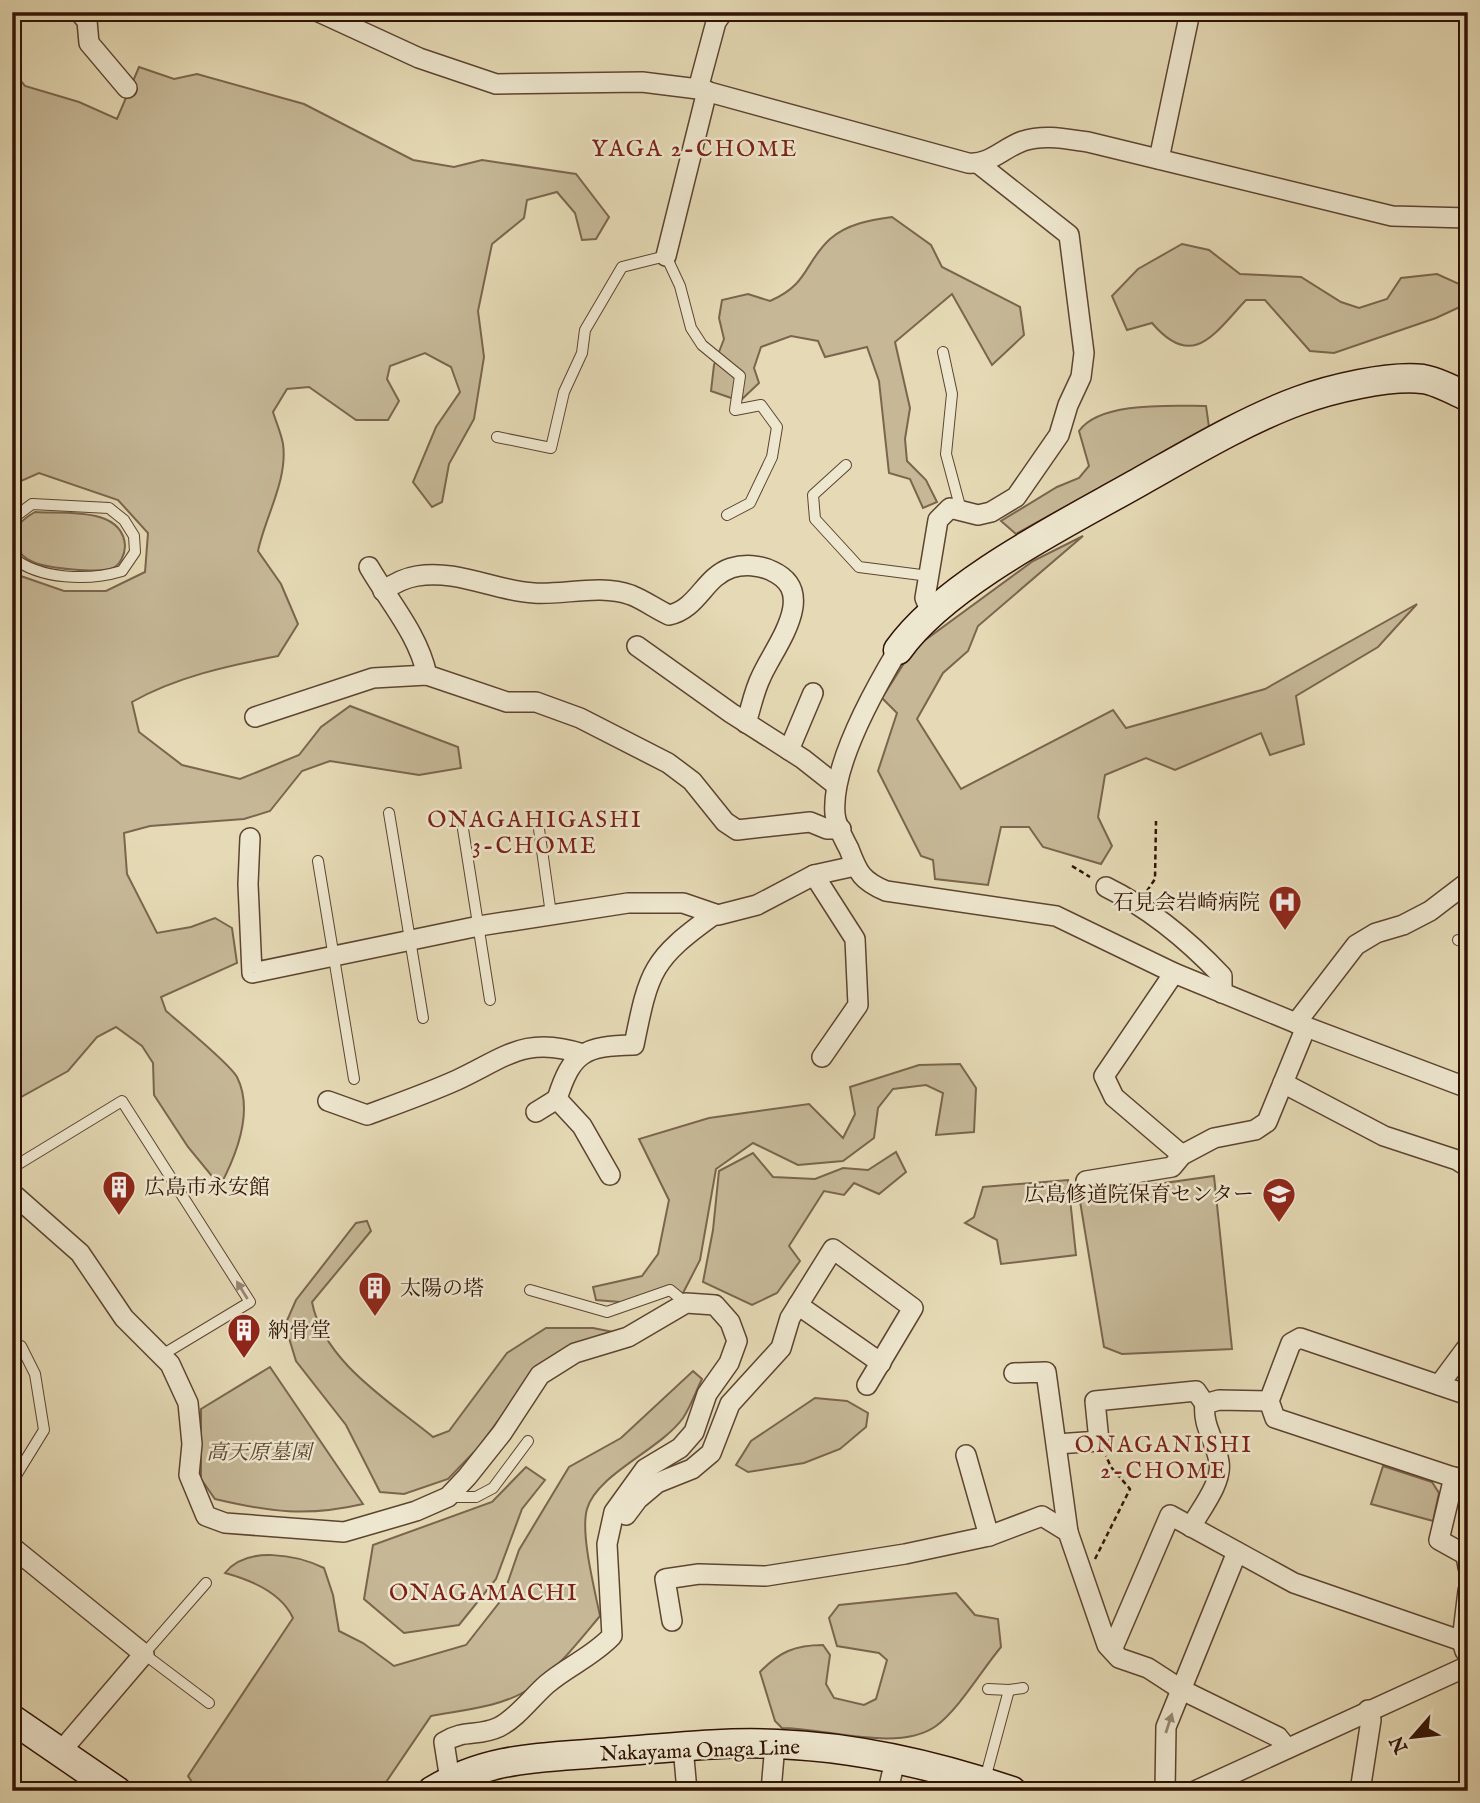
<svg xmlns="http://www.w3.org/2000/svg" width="1480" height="1803" viewBox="0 0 1480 1803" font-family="'IM FELL English','Noto Serif JP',serif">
<rect width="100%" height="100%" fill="#e5dab5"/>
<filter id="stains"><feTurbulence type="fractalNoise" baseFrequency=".00286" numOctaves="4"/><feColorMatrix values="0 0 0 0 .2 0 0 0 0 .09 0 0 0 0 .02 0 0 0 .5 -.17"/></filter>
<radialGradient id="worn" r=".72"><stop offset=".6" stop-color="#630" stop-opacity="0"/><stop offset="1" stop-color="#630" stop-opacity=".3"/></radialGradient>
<g fill="#c6b897" stroke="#7b654e" stroke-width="2">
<path d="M 139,67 L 174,79 L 197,74 L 304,104 L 413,160 L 454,167 L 482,160 L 576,174 L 609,217 L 596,239 L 582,240 L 575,213 L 557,192 L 527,200 L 524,218 L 492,244 L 478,311 L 484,357 L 474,419 L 449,464 L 442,502 L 432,507 L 413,482 L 436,427 L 460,392 L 451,367 L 425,353 L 390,366 L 387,379 L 399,401 L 388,420 L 356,420 L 309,387 L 287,389 L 273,412 C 276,422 281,433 283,444 C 288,480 265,517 258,551 L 281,584 L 298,624 L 278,656 C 227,666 176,677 132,702 L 139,732 L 182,765 L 240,779 L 299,755 L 321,727 L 350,706 L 458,747 L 461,768 L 419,775 L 330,761 L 302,771 L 270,811 L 244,819 L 150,826 L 124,833 L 127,874 L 157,933 L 191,927 L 215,918 L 232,928 L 237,963 L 161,997 L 166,1011 C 180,1023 230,1064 237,1077 C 254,1111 236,1156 220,1186 L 188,1147 L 154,1095 L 153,1063 L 142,1046 L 116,1027 L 97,1037 L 68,1071 L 12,1102 L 12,573 L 64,591 L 106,591 L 145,572 L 148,533 L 118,500 L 39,473 L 12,485 L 12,70 L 25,86 L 79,102 L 117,119 Z"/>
<path d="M 892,217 L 931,245 L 942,267 L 1020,307 L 1024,335 L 992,365 L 952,294 L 895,342 L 910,408 L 905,439 L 907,461 L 926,480 L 937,502 L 923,508 L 910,479 L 889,473 L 879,381 L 867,347 L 825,357 L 818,341 L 791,336 L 761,347 L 754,368 L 759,383 L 740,401 L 711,391 L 714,365 L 724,339 L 719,318 L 722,300 L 748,294 L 770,301 C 809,284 804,263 830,239 C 847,224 870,220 892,217 Z"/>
<path d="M 1182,244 L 1209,250 L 1240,274 L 1301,277 L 1341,302 L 1359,308 L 1387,299 L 1401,278 L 1437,274 L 1468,288 L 1462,306 L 1436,318 L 1334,353 L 1310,351 L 1265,300 L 1246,300 C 1214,334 1193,371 1152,323 L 1127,330 L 1112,296 L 1138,269 Z"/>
<path d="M 1206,406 L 1209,427 L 1016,534 L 1001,521 L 1057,487 L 1079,478 L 1089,466 L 1079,431 C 1100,401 1172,406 1206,406 Z"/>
<path d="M 35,512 C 64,514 123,506 125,546 C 125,554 120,565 113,568 C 100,574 46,568 33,562 C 25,559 18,551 14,544 C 14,527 21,520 35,512 Z"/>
<path d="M 1083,536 L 978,626 L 968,651 L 943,673 L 917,719 L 961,789 L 1113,710 L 1126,728 L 1265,689 L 1417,604 L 1378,647 L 1296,696 L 1304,744 L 1270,755 L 1261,733 L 1175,770 L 1146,758 L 1105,775 L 1098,817 L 1112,846 L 1101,864 L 1043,847 L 1029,827 L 1001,827 L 988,885 L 935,879 L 933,860 L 921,856 L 878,771 L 897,713 L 882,698 L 913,649 L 1033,561 Z"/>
<path d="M 960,1064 L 976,1088 L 974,1132 L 936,1135 L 943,1093 L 926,1085 L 893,1089 L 878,1108 L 874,1138 L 843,1161 L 798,1165 L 753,1143 L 716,1169 L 700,1260 L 683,1293 L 632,1303 L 596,1300 L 593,1287 L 642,1276 L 658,1254 L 669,1200 L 639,1139 L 709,1118 L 809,1104 L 843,1138 L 855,1114 L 850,1087 L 919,1065 Z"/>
<path d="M 896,1152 L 906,1172 L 879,1194 L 854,1183 L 844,1195 L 824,1191 L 789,1246 L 800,1261 L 777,1293 L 752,1305 L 703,1282 L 713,1230 L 719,1171 L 753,1153 L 773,1177 L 815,1179 L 843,1168 L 868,1170 Z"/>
<path d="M 1214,1176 L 1232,1349 L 1122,1354 L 1104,1347 L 1079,1195 Z"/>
<path d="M 1068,1180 L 1076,1255 L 1001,1264 L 997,1240 L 965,1223 L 974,1217 L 983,1187 Z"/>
<path d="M 367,1221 L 371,1231 L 312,1302 C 323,1361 389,1401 433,1437 L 449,1431 L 507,1353 L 546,1328 L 593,1328 L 624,1334 L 535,1371 L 477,1449 L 448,1479 L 404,1494 L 380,1492 L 346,1425 L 296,1361 L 285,1325 L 296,1300 L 356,1223 Z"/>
<path d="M 270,1367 L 363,1504 C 307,1517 270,1512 215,1499 L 201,1479 L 201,1409 Z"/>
<path d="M 693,1371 L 702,1379 C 696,1391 691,1406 683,1418 C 660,1450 597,1474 587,1509 C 580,1533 595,1591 600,1616 C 579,1641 557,1670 529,1689 C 502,1707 462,1710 431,1716 L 380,1791 L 198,1791 L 188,1776 L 293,1618 C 281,1592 251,1580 225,1573 C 247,1545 297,1555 324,1568 L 333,1595 L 339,1631 L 363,1643 L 394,1666 L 466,1645 L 502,1599 L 519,1550 L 569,1467 L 621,1438 Z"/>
<path d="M 815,1398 L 847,1401 L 868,1413 L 866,1427 L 840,1449 L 804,1463 L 748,1472 L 736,1465 L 751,1441 Z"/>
<path d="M 1383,1466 L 1432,1482 L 1439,1493 L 1433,1521 L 1371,1504 Z"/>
<path d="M 526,1467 L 545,1480 L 522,1509 L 496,1579 L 459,1625 L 404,1633 L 364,1599 L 373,1545 L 492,1502 Z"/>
<path d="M 956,1593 L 975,1615 L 998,1619 L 1001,1647 C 981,1671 959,1709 936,1726 C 898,1753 826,1728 782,1728 L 775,1721 L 760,1672 C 779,1652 795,1645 823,1645 L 830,1655 L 826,1684 L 834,1698 L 864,1705 L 876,1699 L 887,1660 L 879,1653 L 837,1646 L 829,1618 L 839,1605 Z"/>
</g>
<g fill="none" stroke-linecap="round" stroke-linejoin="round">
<defs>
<g id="lane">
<path d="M 943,352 L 952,394 L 946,454 L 961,510"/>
<path d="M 497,437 L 551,448 L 564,392 L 582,353 L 585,330 L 622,267 L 666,256 L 680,286 L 691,328 L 702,345 L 740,376 L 735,410 L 761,405 L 777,427 L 772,457 L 750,503 L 727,515"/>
<path d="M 846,465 L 813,495 L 815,519 L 859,567 L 929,576"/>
<path d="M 12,519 L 32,504 L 109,508 L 124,520 L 134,536 L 135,552 L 122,571 C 89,581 40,580 12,557"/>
<path d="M 389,813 L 423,1018"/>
<path d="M 463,829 L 490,1000"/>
<path d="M 539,829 L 551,914"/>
<path d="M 318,861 L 354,1079"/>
<path d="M 1458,940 L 1468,944"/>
<path d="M 12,1168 L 122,1101 L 250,1302 L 162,1355"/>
<path d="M 530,1290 L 607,1312 L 670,1290 L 686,1303"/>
<path d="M 12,1482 L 44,1430 L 35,1374 L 21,1346"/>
<path d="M 449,1497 L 476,1497 L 493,1488 L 528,1441"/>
<path d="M 206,1583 L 144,1654 L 209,1703"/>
<path d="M 1009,1690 L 1023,1688"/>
<path d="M 985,1779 L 1009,1690 L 988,1689"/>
</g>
<g id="street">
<path d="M 79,12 L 87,21 L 89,43 L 127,88"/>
<path d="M 319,12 L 419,58 L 496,84 L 642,82 L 698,89 L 968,163 C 990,165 1003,148 1023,141 C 1045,134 1066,139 1088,142 L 1392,216 L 1468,218"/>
<path d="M 698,89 L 716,22 L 723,12"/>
<path d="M 1159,159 L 1190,12"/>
<path d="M 666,256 L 707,91"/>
<path d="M 369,567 C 390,603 418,634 427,675"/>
<path d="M 383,591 C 393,584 404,578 417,576 C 457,569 495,591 534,593 C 565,595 600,584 631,595 C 644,600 656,609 669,615 C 698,609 704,577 731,568 C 744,564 760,565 772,571 C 820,593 774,647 761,677 C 754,691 751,708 746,723"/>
<path d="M 931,613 L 925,598 L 938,520 L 950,508 L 978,515 L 991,512 L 1016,497 L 1059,435 L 1068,405 L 1081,377 L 1084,353 L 1069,235 L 979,164"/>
<path d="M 637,646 L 731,713 L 803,759 L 836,785"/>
<path d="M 898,650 C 874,690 831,767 835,814 C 836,826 844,839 849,849 C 858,873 862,881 886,891 L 1056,916 L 1174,973 L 1296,1023 L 1468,1088"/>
<path d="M 255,717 L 373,678 L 427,675 L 507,702 L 536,702 L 580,718 L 668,763 L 692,781 L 725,822 L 737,830 L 810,822 L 827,829 L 841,829"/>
<path d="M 789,750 L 813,693"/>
<path d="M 250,838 L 248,884 L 252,973 L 479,926 L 628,903 L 683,903 L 718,915 L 757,905 L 814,875 L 855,866"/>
<path d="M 814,875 L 855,939 L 858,1005 L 822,1057"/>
<path d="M 1106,887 C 1151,909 1187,939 1222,976 L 1222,993"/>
<path d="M 1174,973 L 1104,1076 L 1114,1097 L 1182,1155"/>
<path d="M 1296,1023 L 1356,945 L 1376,933 L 1403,925 L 1430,911 L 1468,882"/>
<path d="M 1283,1083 L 1384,1136 L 1457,1160 L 1468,1167"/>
<path d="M 328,1101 L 367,1115 C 397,1104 428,1093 457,1080 C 506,1057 526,1035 583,1054"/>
<path d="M 536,1112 L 557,1099"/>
<path d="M 610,1175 L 582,1126 L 557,1099 C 572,1052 584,1046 634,1045 C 649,970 652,959 715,914"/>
<path d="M 1086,1181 L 1172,1167 L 1182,1155 L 1214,1138 L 1255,1130 L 1267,1122 L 1306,1027"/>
<path d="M 12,1193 L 80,1253 L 124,1318 L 170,1364 L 188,1403 L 192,1444 L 189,1475 L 206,1516 L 225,1523 L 344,1532 L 416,1511 L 448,1497 L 467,1477 L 502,1433 L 540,1375 L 575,1353 L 628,1337 L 686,1303 L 715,1305 L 730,1322 L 737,1341 L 729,1363 L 707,1394 L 694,1432 L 680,1448 L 645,1469 L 614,1512 L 607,1544 L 612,1636 C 592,1657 568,1666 547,1684 C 532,1697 517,1718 499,1727 C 478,1737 464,1729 444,1742 L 450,1780"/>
<path d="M 798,1305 L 881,1363"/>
<path d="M 1014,1373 L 1046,1372 L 1068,1532"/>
<path d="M 1439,1385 L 1468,1346"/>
<path d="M 1468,1395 L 1300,1338 L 1291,1343 L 1269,1401 L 1275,1418 L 1468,1482"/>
<path d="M 1057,1444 L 1099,1441 L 1095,1401 L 1196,1391 L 1205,1404"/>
<path d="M 966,1455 L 989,1536"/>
<path d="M 1454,1477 L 1439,1540 L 1466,1555 L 1468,1567"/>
<path d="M 626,1515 L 638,1499 L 657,1483 L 692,1469 L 711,1453 L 730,1404 L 781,1348 L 790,1318 L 833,1249 L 913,1308 L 867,1385"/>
<path d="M 1191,1527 C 1200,1510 1223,1482 1219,1462 C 1216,1441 1202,1426 1205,1404 L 1219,1400 L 1269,1401"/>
<path d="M 12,1547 L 144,1654 L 62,1750"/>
<path d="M 672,1621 L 665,1579 L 699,1574 L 766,1576 L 905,1554 L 989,1536 L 1042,1516 L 1068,1532 L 1107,1645 L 1119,1658 L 1148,1668 L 1182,1690 L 1278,1737 L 1286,1747"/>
<path d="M 1112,1650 L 1170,1515 L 1294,1583 L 1462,1641"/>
<path d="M 1465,1651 L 1462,1641 L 1468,1591"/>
<path d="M 683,1747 L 687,1791"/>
<path d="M 771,1791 L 775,1744"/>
<path d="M 888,1791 L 895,1760"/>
<path d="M 1165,1791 L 1166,1727 L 1237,1552"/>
<path d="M 1195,1791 L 1468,1666"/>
<path d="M 1360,1791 L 1371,1720 L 1368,1710"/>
</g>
<g id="secondary">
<path d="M 898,650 C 945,583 1069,522 1141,481 C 1189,454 1246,420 1298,401 C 1330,389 1389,375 1423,379 C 1437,381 1455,391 1468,397"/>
<path d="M 12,1719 L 117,1791"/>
<path d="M 432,1791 C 487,1757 539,1758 601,1753 C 659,1749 719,1741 777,1744 C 856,1747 938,1766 1012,1791"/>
</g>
</defs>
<use href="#lane" stroke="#5d4430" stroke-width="12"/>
<use href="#street" stroke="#5d4430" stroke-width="22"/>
<use href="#secondary" stroke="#301204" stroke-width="31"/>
<g stroke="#301204" stroke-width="2.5" stroke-dasharray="5 3.5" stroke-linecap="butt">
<path d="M 1072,866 L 1090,877"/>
<path d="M 1147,891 L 1155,879 L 1156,821"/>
<path d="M 1095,1559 L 1130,1489 L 1111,1467 L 1106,1456"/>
</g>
<use href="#lane" stroke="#eee7cf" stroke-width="10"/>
<use href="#street" stroke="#eee7cf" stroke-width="19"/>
<use href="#secondary" stroke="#eee7cf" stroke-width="28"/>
</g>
<defs><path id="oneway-solid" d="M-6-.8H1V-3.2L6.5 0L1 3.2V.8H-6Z" transform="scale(1.75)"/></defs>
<g fill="#988774">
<use href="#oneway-solid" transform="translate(242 1290) rotate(-122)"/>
<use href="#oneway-solid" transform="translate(1169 1723) rotate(-72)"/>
</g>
<defs>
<symbol id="hospital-pin" viewBox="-11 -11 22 30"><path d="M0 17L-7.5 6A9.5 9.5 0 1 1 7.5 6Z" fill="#8f2418" stroke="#eee7cf"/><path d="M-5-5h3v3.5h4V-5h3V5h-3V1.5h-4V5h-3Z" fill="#fff"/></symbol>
<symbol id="building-pin" viewBox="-11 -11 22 30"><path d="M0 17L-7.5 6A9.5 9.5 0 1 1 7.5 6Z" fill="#8f2418" stroke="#eee7cf"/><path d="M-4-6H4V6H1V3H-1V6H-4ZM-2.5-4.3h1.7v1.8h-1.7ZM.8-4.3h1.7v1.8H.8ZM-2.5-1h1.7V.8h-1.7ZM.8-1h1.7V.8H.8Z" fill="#fff"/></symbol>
<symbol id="school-pin" viewBox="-11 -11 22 30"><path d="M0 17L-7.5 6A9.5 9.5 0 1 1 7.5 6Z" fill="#8f2418" stroke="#eee7cf"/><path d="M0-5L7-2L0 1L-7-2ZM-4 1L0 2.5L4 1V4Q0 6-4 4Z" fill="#fff"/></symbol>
</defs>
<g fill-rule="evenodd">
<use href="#hospital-pin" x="1266" y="883" width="38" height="52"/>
<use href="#building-pin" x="100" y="1168" width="38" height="52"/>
<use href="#school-pin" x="1260" y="1175" width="38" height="52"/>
<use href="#building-pin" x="356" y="1269" width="38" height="52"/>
<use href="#building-pin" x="225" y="1311" width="38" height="52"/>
</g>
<g text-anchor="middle" stroke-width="5" stroke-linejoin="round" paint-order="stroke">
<g font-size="21" fill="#301204" stroke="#eee7cf" text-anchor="start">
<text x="1260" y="909" text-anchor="end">石見会岩崎病院</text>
<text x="144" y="1194">広島市永安館</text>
<text x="1254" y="1201" text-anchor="end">広島修道院保育センター</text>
<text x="400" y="1295">太陽の塔</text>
<text x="268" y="1337">納骨堂</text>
</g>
<g font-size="21" font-style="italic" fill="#5d4430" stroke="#eee7cf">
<text x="259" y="1459">高天原墓園</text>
</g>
<g font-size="21" fill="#301204" stroke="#eee7cf">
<text transform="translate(700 1750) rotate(-2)" y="7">Nakayama Onaga Line</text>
</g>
<g font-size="23" letter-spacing="2" fill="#7a1f14" stroke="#eee7cf">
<text x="695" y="156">YAGA 2-CHOME</text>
<text x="535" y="827">ONAGAHIGASHI<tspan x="535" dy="26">3-CHOME</tspan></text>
<text x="1164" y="1452">ONAGANISHI<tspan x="1164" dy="26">2-CHOME</tspan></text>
<text x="484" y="1600">ONAGAMACHI</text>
</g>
</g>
<rect width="1480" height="1803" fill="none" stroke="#e5dab5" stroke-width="42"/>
<rect x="14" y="14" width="1452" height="1775" fill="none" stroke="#301204" stroke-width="3.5"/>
<rect x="21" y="21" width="1438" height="1761" fill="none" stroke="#301204" stroke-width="2"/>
<g transform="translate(1413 1737) rotate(242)" stroke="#eee7cf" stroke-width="5" paint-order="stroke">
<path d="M0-5L12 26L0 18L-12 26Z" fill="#301204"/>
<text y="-10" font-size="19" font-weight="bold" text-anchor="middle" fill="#301204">N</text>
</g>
<rect width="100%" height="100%" filter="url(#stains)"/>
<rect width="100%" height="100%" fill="url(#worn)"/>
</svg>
